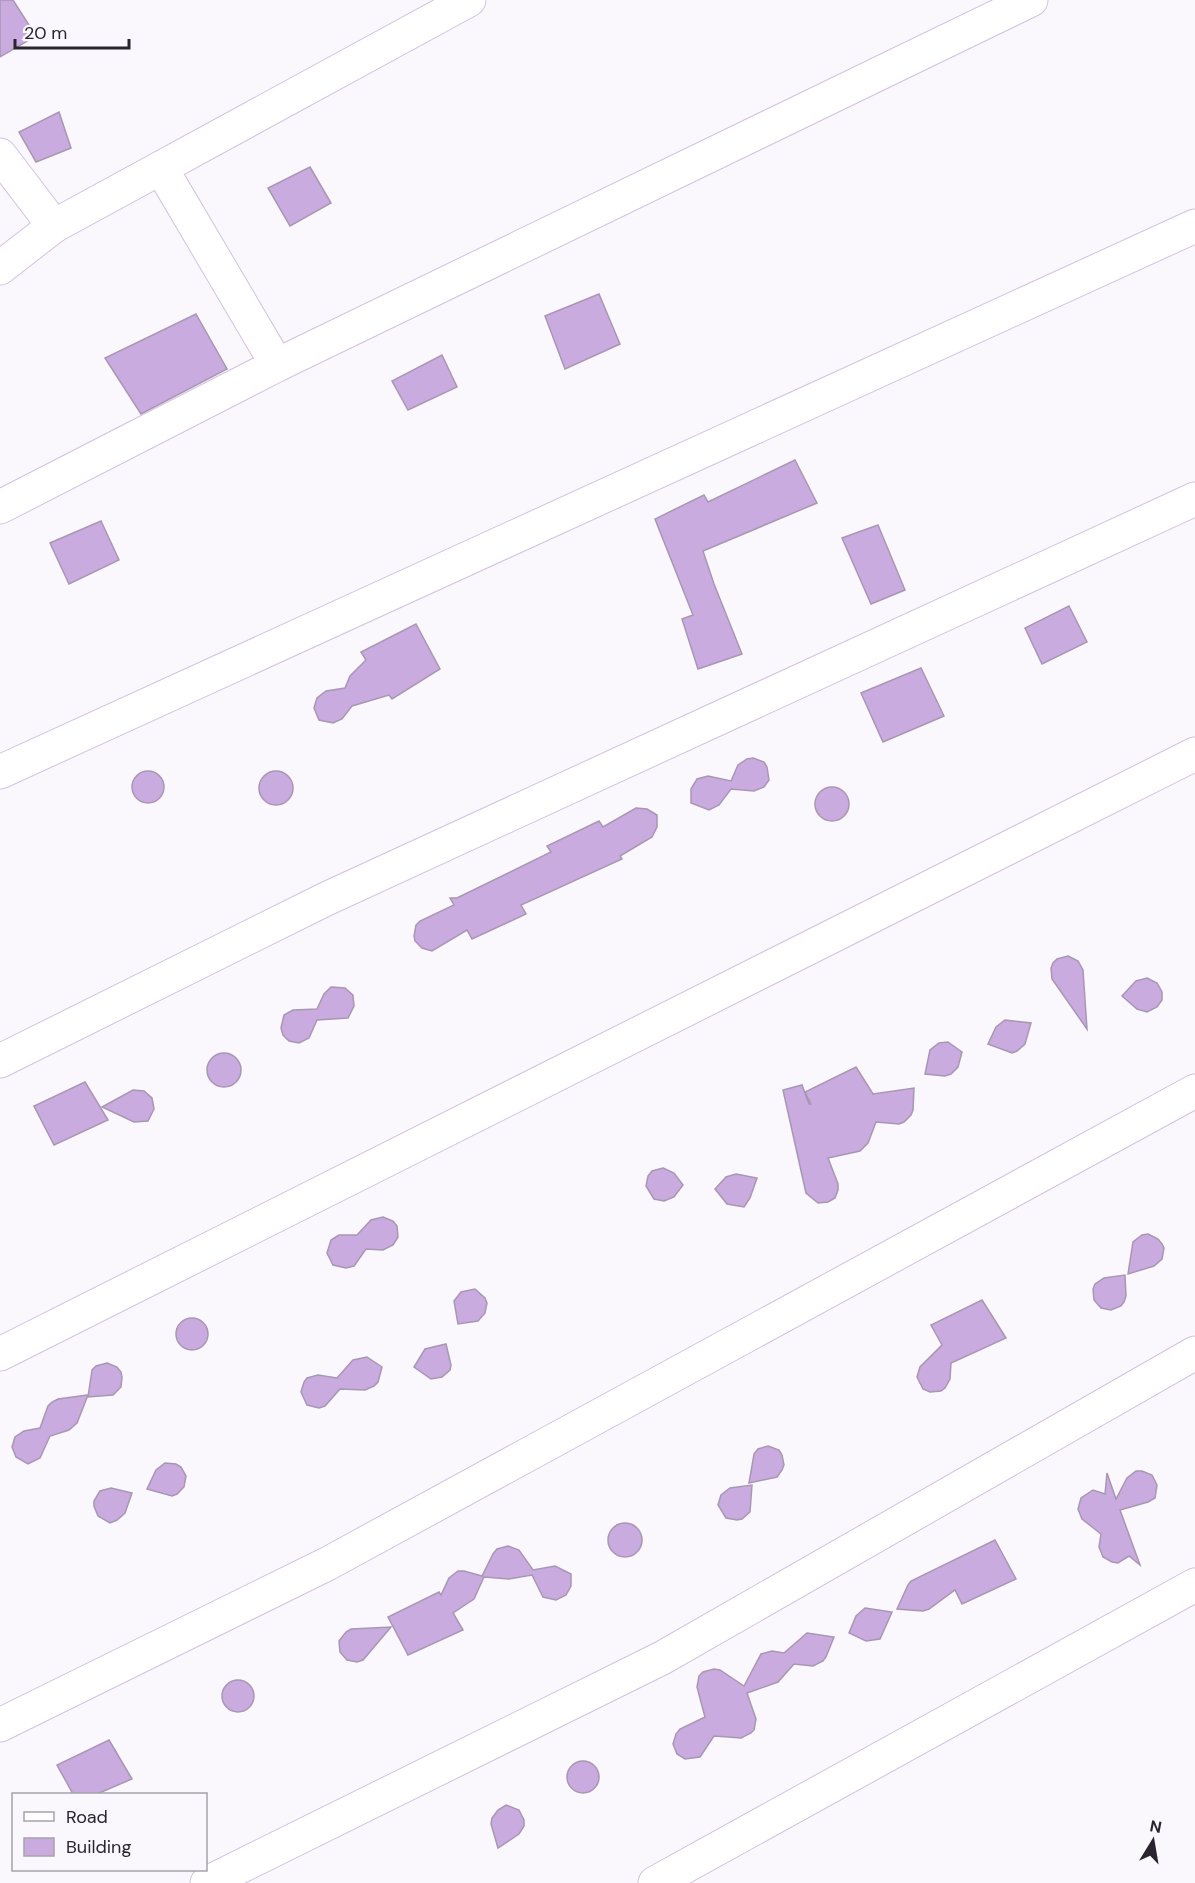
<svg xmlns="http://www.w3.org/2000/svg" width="1195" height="1883" viewBox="0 0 1195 1883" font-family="'DM Sans',sans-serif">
<rect width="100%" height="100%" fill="#faf7fd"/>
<g fill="#caabe0" stroke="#a897b3" stroke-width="1.5">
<path d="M 0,0 L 13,0 L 36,36 L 0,57 Z"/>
<path d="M 59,112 L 71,148 L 36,162 L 19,132 Z"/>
<path d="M 310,167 L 331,203 L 290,226 L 268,188 Z"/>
<path d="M 599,294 L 620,344 L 565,369 L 545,316 Z"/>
<path d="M 196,314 L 227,369 L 141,414 L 105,358 Z"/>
<path d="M 442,355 L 457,387 L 408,410 L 392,381 Z"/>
<path d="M 795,460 L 817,503 L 703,551 L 714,584 L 742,654 L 698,669 L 682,619 L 693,615 L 655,519 L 704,495 L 708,502 Z"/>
<path d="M 101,521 L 119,560 L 69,584 L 50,543 Z"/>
<path d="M 878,525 L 905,590 L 871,604 L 842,538 Z"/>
<path d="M 1069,606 L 1087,642 L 1042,664 L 1025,628 Z"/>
<path d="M 416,624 L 440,669 L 392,699 L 389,695 L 352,706 L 342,719 L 333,723 L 319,720 L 314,708 L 317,698 L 326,691 L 345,688 L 350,676 L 366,660 L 361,652 Z"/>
<path d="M 921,668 L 944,716 L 883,742 L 861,693 Z"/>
<path d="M 753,758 L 764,762 L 767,767 L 769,780 L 764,787 L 754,791 L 731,789 L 719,805 L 709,810 L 691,803 L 691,789 L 697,779 L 708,776 L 731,781 L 738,765 L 747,759 Z"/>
<circle cx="148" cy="787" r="16"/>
<circle cx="276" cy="788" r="17"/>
<circle cx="832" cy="804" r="17"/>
<path d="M 636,808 L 647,809 L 657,815 L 657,827 L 652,837 L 620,856 L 622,859 L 521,905 L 526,914 L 472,939 L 467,930 L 432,951 L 422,948 L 415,941 L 414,936 L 416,925 L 420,921 L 454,905 L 450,898 L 457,898 L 551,852 L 547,846 L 599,821 L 603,827 Z"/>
<path d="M 1068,956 L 1078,961 L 1083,970 L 1087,1029 L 1052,979 L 1051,968 L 1053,963 L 1057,959 Z"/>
<path d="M 1147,978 L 1157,983 L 1162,992 L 1162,1000 L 1157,1007 L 1147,1012 L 1137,1009 L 1122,996 L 1136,981 Z"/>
<path d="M 331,987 L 345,988 L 353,995 L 354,1006 L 348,1018 L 317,1020 L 309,1038 L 299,1043 L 289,1041 L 283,1035 L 281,1028 L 284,1015 L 293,1010 L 317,1009 L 324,994 Z"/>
<path d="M 1005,1020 L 1031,1023 L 1025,1044 L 1017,1051 L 1012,1053 L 988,1044 L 996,1027 Z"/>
<path d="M 948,1042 L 962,1052 L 958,1067 L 951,1074 L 945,1076 L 925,1074 L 930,1050 L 939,1043 Z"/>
<circle cx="224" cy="1070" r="17"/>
<path d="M 856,1067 L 873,1094 L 914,1088 L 913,1110 L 911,1115 L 904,1122 L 899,1124 L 876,1122 L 868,1143 L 860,1151 L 828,1158 L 838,1184 L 838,1190 L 835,1198 L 828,1202 L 818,1203 L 806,1193 L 783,1090 L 802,1085 L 809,1104 L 811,1104 L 805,1092 Z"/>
<path d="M 85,1082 L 108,1120 L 54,1145 L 34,1106 Z"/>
<path d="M 133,1090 L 144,1091 L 152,1098 L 154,1109 L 148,1121 L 134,1122 L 102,1107 Z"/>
<path d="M 663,1168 L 674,1173 L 683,1185 L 674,1197 L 664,1201 L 654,1199 L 646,1186 L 648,1176 L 652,1171 Z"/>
<path d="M 736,1174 L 757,1178 L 750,1198 L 744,1207 L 727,1204 L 715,1189 L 726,1177 Z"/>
<path d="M 383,1217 L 393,1221 L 397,1226 L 398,1237 L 393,1245 L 383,1250 L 366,1249 L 354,1266 L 346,1268 L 333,1265 L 327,1253 L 331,1240 L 339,1235 L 357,1235 L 371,1220 Z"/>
<path d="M 1148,1234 L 1158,1239 L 1162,1244 L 1164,1248 L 1162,1259 L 1154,1266 L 1128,1274 L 1133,1242 L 1142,1235 Z"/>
<path d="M 1125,1275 L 1126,1296 L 1124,1302 L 1121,1306 L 1111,1310 L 1101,1308 L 1094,1300 L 1093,1289 L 1095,1284 L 1104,1278 Z"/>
<path d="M 475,1289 L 485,1298 L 487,1303 L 485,1313 L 478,1321 L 458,1324 L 454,1301 L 461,1292 Z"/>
<path d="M 982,1300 L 1006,1338 L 951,1363 L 950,1379 L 945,1388 L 941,1391 L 930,1392 L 923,1389 L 917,1377 L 920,1367 L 942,1345 L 931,1325 Z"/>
<circle cx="192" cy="1334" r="16"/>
<path d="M 446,1344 L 451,1365 L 450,1370 L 442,1377 L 431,1379 L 414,1367 L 425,1349 Z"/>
<path d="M 367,1357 L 382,1367 L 378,1382 L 374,1386 L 365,1390 L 340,1389 L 325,1406 L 319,1408 L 307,1405 L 301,1392 L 304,1382 L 307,1378 L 318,1375 L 337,1378 L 353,1360 Z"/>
<path d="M 107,1363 L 117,1367 L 121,1372 L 122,1377 L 121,1387 L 113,1395 L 88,1397 L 92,1370 L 96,1366 Z"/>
<path d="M 88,1395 L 77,1423 L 69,1430 L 50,1436 L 40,1458 L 28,1464 L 16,1457 L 12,1447 L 15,1437 L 24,1431 L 40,1428 L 48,1406 L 52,1402 L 58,1399 Z"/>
<path d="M 768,1446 L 779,1450 L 782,1455 L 784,1465 L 782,1470 L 777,1477 L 749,1483 L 754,1454 L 758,1449 Z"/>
<path d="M 165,1463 L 176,1464 L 181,1467 L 186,1476 L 184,1487 L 177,1494 L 172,1496 L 147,1489 L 156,1470 Z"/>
<path d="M 1136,1471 L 1142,1471 L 1152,1475 L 1157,1485 L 1155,1498 L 1148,1502 L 1120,1510 L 1140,1565 L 1129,1556 L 1118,1563 L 1112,1562 L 1103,1557 L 1099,1547 L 1101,1534 L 1082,1519 L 1078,1509 L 1081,1498 L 1093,1490 L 1105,1494 L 1107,1473 L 1116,1499 L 1127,1478 Z"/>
<path d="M 752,1485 L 750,1512 L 742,1519 L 737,1520 L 726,1518 L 718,1505 L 721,1495 L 730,1488 Z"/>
<path d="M 111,1488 L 132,1493 L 125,1513 L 117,1520 L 110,1523 L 98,1516 L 94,1506 L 94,1501 L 100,1491 Z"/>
<circle cx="625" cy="1540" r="17"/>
<path d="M 995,1540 L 1016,1579 L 962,1604 L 955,1590 L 929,1609 L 923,1611 L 897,1609 L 908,1585 L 911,1581 Z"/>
<path d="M 508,1546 L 519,1550 L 533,1570 L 555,1566 L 571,1574 L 571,1586 L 566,1595 L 556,1600 L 543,1597 L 532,1575 L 509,1579 L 484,1577 L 474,1599 L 453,1613 L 463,1630 L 408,1655 L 388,1617 L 439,1592 L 441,1595 L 449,1578 L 458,1571 L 464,1571 L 482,1576 L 493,1554 L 497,1549 Z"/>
<path d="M 865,1608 L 892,1612 L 880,1639 L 866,1641 L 849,1633 L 856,1616 Z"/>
<path d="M 391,1627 L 363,1660 L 357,1662 L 347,1660 L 340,1652 L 339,1641 L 346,1632 L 351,1629 Z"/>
<path d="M 807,1633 L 834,1637 L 826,1657 L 823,1661 L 813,1666 L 794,1664 L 778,1682 L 747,1693 L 756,1719 L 754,1730 L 751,1733 L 741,1738 L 714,1736 L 700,1757 L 685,1759 L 677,1754 L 673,1744 L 676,1734 L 680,1729 L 705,1717 L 697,1687 L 699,1676 L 703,1672 L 714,1669 L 720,1670 L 744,1686 L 761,1654 L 772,1651 L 784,1653 Z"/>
<circle cx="238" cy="1696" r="16"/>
<path d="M 109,1740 L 132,1779 L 97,1794 L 73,1794 L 57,1765 Z"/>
<circle cx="583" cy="1777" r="16"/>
<path d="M 506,1805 L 519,1810 L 524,1820 L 524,1826 L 519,1834 L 498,1848 L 491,1824 L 492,1818 L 498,1810 Z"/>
</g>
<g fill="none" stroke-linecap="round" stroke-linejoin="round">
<defs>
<g id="minor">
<path d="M 0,155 L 54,226"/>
<path d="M 161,168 L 277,365"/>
<path d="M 0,268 L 54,226 L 469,0"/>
<path d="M 0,507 L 277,365 L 1031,0"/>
<path d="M 0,772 L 1195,226"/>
<path d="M 0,1061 L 326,899 L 1195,499"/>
<path d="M 0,1354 L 1195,754"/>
<path d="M 0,1725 L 327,1564 L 1195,1091"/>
<path d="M 207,1883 L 662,1658 L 1195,1353"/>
<path d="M 655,1883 L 1195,1585"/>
</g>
</defs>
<use href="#minor" stroke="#d4c2df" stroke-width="35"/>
<use href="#minor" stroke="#fff" stroke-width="33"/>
</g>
<rect x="12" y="1793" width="195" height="78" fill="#faf7fd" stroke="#a7a3ab" stroke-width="1.5"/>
<rect x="24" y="1812" width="30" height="9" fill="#ffffff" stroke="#a7a3ab" stroke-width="1.5"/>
<text x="66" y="1823" font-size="18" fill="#2a242f">Road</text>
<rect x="24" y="1838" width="30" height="18" fill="#caabe0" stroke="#a7a3ab" stroke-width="1.5"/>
<text x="66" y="1853" font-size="18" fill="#2a242f">Building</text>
<g transform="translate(1153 1841) rotate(11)" stroke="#faf7fd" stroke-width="4.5" paint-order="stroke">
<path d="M0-4.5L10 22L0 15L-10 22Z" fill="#2a242f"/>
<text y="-9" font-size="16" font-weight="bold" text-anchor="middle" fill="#2a242f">N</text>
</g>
<path d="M15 39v9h114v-9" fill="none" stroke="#2a242f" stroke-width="3"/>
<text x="24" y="39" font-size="18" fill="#2a242f" stroke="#faf7fd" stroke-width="4.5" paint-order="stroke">20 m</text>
</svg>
